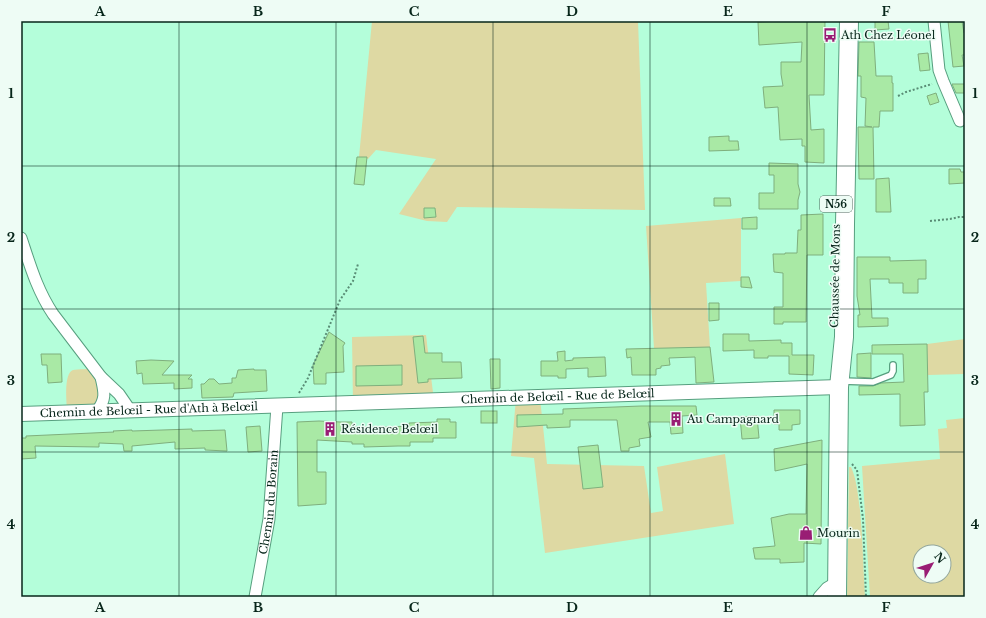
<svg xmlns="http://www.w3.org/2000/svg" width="986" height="618" viewBox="0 0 986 618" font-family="'Libre Baskerville',serif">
<rect width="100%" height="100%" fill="#b4feda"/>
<g fill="#ded9a3" fill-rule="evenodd">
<path d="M 372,21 L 638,21 L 645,210 L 457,207 L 447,222 L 427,221 L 399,214 L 436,159 L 376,150 L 368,159 L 359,157 Z"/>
<path d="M 741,218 L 741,281 L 706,283 L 710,348 L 654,348 L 646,226 Z"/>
<path d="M 426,335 L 434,401 L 353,404 L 352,337 Z"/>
<path d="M 965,339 L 965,374 L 928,375 L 927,344 Z"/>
<path d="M 95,369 L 101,377 L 98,405 L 67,412 C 67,403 63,374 73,370 C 78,369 89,369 95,369 Z"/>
<path d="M 516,398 L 540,398 L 547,464 L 644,466 L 651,513 L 663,511 L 657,467 L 725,454 L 734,524 L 545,553 L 534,458 L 511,456 Z"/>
<path d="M 965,418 L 965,597 L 870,597 L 862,466 L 940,459 L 938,429 L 947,428 L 946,420 ZM 920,552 L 944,552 L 944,576 L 920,576 Z"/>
<path d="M 849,467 L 851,467 C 857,480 858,496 860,510 C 863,539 863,568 865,597 L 847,597 Z"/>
</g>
<g fill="#a9e9a5" stroke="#7faf7d">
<path d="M 780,21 L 825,21 L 824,95 L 809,95 L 811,130 L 824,129 L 824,163 L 805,162 L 805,146 L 802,146 L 802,139 L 780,140 L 778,107 L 765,108 L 763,87 L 783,86 L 781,74 L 781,62 L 801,62 L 802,42 L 759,45 L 758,22 Z"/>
<path d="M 875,21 L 888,21 L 889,29 L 875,30 Z"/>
<path d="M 948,21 L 962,21 L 964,33 L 965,33 L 965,55 L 962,55 L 964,66 L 953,67 Z"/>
<path d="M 859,42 L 874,42 L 876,76 L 892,76 L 892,83 L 893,83 L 893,111 L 880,111 L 879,127 L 873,127 L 874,179 L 859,179 L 858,127 L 872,127 L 865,126 L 866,98 L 861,97 L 861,76 L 858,76 Z"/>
<path d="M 928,53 L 930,70 L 920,71 L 918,54 Z"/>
<path d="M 952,84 L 965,84 L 965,93 L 956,93 Z"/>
<path d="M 936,93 L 939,102 L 930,105 L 927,96 Z"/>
<path d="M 729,136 L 729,141 L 738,141 L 739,150 L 709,151 L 709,137 Z"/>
<path d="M 357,157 L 367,157 L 364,185 L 354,184 Z"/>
<path d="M 769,163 L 798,164 L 798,184 L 800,192 L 798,200 L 798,209 L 759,209 L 759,193 L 774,193 L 774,175 L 769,175 Z"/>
<path d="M 949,169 L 960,169 L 961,172 L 965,172 L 965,183 L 949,184 Z"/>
<path d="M 889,178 L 891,212 L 876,212 L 876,179 Z"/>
<path d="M 714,198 L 730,198 L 731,206 L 714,206 Z"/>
<path d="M 424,208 L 435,208 L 436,217 L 424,218 Z"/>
<path d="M 823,214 L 823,255 L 807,255 L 806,322 L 783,322 L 783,324 L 774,324 L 774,307 L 783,307 L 783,273 L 774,272 L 773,254 L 785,254 L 785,253 L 797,253 L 798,230 L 801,230 L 801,215 Z"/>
<path d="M 757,217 L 757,229 L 742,229 L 742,218 Z"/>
<path d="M 857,257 L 890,257 L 890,261 L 926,260 L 926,279 L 918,279 L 918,293 L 903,293 L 903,283 L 889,283 L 889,279 L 870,279 L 872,318 L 888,318 L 888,326 L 858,327 L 858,315 L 860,315 L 857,296 Z"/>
<path d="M 741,277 L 749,277 L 752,288 L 741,287 Z"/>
<path d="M 709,303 L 719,303 L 719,320 L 709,321 Z"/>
<path d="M 329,332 L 345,343 L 343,346 L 344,372 L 326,373 L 326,384 L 314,384 L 313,365 Z"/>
<path d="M 723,334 L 749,334 L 749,341 L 781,340 L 781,343 L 792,343 L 792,355 L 814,355 L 813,375 L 789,374 L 789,356 L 768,356 L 768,358 L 754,358 L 754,350 L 723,351 Z"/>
<path d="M 423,336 L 425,353 L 442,353 L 442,362 L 461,362 L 462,378 L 428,379 L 428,382 L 418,383 L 413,337 Z"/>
<path d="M 927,344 L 928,392 L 924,392 L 925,425 L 900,426 L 900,394 L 859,395 L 859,386 L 873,386 L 881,383 L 904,382 L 903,354 L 872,354 L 872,345 Z"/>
<path d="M 710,347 L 714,382 L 696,383 L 695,357 L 669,358 L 670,365 L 661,366 L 661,368 L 656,369 L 656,375 L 632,375 L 631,357 L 627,358 L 626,349 Z"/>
<path d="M 565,351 L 565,361 L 573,360 L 573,358 L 605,357 L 606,376 L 588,377 L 588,368 L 566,369 L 566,378 L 558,378 L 558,376 L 541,376 L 541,361 L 558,361 L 557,352 Z"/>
<path d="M 871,353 L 871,378 L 857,377 L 857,354 Z"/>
<path d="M 41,354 L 61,354 L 62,382 L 48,383 L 47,365 L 42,365 Z"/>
<path d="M 490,359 L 500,359 L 500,388 L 491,389 Z"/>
<path d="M 151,360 L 174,361 L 162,375 L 192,375 L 188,379 L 192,379 L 192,388 L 174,389 L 174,383 L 143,384 L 142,373 L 137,374 L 136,361 Z"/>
<path d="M 402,365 L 402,385 L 356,386 L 356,366 Z"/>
<path d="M 254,369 L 254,370 L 266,370 L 267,391 L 234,393 L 233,397 L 202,398 L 201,384 L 204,384 L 209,379 L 214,379 L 219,384 L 232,383 L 232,378 L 236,378 L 238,370 Z"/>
<path d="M 641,406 L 696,406 L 697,415 L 682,416 L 683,433 L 671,434 L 670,422 L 648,422 L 651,437 L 639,439 L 640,446 L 629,448 L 629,451 L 621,451 L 617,420 L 570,420 L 570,427 L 547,428 L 547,425 L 517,427 L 517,415 L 563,414 L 563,409 Z"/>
<path d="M 774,410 L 800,410 L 800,424 L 792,425 L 792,430 L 779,430 L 779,424 L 774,424 Z"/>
<rect x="481" y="411" width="16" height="12"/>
<path d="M 757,416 L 759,438 L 742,439 L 740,417 Z"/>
<path d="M 437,419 L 450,419 L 450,422 L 456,422 L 456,438 L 433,438 L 433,442 L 410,442 L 410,446 L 398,446 L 364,447 L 364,444 L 352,444 L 352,442 L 317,440 L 317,472 L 326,472 L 326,504 L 298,506 L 297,422 L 319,421 L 341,422 L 352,422 L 352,427 L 387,427 L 409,426 L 409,423 L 437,422 Z"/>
<path d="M 260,426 L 262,451 L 248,452 L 246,427 Z"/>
<path d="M 192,429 L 192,431 L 225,430 L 227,451 L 205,450 L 205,448 L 175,449 L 175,442 L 132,446 L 132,451 L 124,451 L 123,444 L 99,443 L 99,447 L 35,446 L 36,458 L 21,459 L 21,438 L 26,438 L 26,436 L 114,432 L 113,431 L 132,430 L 132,431 Z"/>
<path d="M 822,440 L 821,544 L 804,543 L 804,562 L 780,563 L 780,559 L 755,559 L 753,548 L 775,546 L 771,518 L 789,514 L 806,514 L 807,464 L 775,471 L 774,449 Z"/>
<path d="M 598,445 L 603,487 L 583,489 L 578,447 Z"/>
</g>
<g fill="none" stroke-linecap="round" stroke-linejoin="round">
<defs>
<path id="service" d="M 841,381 L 873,382 L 891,375 L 893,371 L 893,365"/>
<g id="minor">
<path d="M 934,21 L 939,70 L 943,81 L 960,121"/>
<path d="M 21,238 C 30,265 37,290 53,314 L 101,377"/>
<path d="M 97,411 C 107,398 104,391 101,377 L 119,394 L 130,410"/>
<path id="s1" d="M 255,597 L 269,519 L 277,406"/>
<path d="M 819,597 L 827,588 L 837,582"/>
</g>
<g id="tertiary">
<path id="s2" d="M 21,414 L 839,387"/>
</g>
<path id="primary" d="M 837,597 L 839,387 L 844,337 L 845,224 L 849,21"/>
</defs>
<use href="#service" stroke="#579f7f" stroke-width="8"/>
<use href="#minor" stroke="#579f7f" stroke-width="13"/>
<use href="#tertiary" stroke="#579f7f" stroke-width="16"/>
<use href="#primary" stroke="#579f7f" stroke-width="20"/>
<g stroke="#598c75" stroke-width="2" stroke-dasharray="2 2" stroke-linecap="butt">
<path d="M 898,96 L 906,92 L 932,84"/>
<path d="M 930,221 L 950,219 L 959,217 L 965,217"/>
<path d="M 299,393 L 308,378 L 340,300 L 353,281 L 358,264"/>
<path d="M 852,464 L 857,470 L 863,519 L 866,597"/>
</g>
<use href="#service" stroke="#fff" stroke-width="5.5"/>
<use href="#minor" stroke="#fff" stroke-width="11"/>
<use href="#tertiary" stroke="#fff" stroke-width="14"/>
<use href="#primary" stroke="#fff" stroke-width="18"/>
</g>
<path fill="none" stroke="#07261a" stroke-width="1" stroke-opacity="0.55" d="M 179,21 L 179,597M 336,21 L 336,597M 493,21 L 493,597M 650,21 L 650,597M 807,21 L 807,597M 21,166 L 965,166M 21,309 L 965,309M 21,452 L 965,452"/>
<defs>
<symbol id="bus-bare" viewBox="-9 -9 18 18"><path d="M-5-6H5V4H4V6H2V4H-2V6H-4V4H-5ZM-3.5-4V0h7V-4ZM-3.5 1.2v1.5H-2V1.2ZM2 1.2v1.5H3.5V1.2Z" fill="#991d74" stroke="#eefcf5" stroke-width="2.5" paint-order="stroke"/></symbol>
<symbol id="building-bare" viewBox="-9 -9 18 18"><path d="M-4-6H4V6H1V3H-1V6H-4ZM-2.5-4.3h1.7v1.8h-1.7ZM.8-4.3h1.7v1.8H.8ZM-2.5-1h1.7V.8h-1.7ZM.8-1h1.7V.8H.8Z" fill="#991d74" stroke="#eefcf5" stroke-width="2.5" paint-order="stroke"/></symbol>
<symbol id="shop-bare" viewBox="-9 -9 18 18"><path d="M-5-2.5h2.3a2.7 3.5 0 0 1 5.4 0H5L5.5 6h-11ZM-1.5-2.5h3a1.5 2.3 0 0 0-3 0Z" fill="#991d74" stroke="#eefcf5" stroke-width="2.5" paint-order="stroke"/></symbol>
</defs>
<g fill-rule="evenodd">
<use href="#bus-bare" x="820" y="25" width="20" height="20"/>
<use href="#building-bare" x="666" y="409" width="20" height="20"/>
<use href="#building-bare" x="320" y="419" width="20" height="20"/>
<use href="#shop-bare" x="796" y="523" width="20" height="20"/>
</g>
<g text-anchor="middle" stroke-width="3" stroke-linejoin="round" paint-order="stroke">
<rect fill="#eefcf5" stroke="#4c665c" stroke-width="1" x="820" y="196" width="32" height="16" rx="3"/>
<g font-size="10" font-weight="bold" fill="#07261a">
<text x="836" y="208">N56</text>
</g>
<g font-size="11" fill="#07261a" stroke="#eefcf5" text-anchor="start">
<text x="841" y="39">Ath Chez Léonel</text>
<text x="687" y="423">Au Campagnard</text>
<text x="341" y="433">Résidence Belœil</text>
<text x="817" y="537">Mourin</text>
</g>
<g font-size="11" fill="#07261a" stroke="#eefcf5">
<text transform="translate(835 276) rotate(-89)" y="4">Chaussée de Mons</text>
<text dy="4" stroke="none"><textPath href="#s2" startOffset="537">Chemin de Belœil - Rue de Belœil</textPath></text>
<text dy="4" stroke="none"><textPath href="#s2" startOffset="128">Chemin de Belœil - Rue d'Ath à Belœil</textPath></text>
<text dy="4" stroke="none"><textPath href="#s1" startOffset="96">Chemin du Borain</textPath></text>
</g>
</g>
<rect width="986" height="618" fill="none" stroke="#eefcf5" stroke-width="44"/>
<g transform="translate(932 564) rotate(51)"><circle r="19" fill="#eefcf5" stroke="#92a69d"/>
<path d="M0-3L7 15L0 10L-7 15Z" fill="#991d74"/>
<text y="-6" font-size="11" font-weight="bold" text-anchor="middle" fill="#07261a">N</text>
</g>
<rect x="22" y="22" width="942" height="574" fill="none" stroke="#07261a" stroke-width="1.5"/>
<g font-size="13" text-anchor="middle" font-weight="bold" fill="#07261a">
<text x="100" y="16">A</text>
<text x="258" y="16">B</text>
<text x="414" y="16">C</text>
<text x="572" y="16">D</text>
<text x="728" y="16">E</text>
<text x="886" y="16">F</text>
<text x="11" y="98">1</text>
<text x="975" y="98">1</text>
<text x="11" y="242">2</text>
<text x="975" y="242">2</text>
<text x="11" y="385">3</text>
<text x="975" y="385">3</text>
<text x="11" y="529">4</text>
<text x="975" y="529">4</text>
<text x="100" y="612">A</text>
<text x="258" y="612">B</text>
<text x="414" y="612">C</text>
<text x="572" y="612">D</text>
<text x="728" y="612">E</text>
<text x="886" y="612">F</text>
</g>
</svg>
